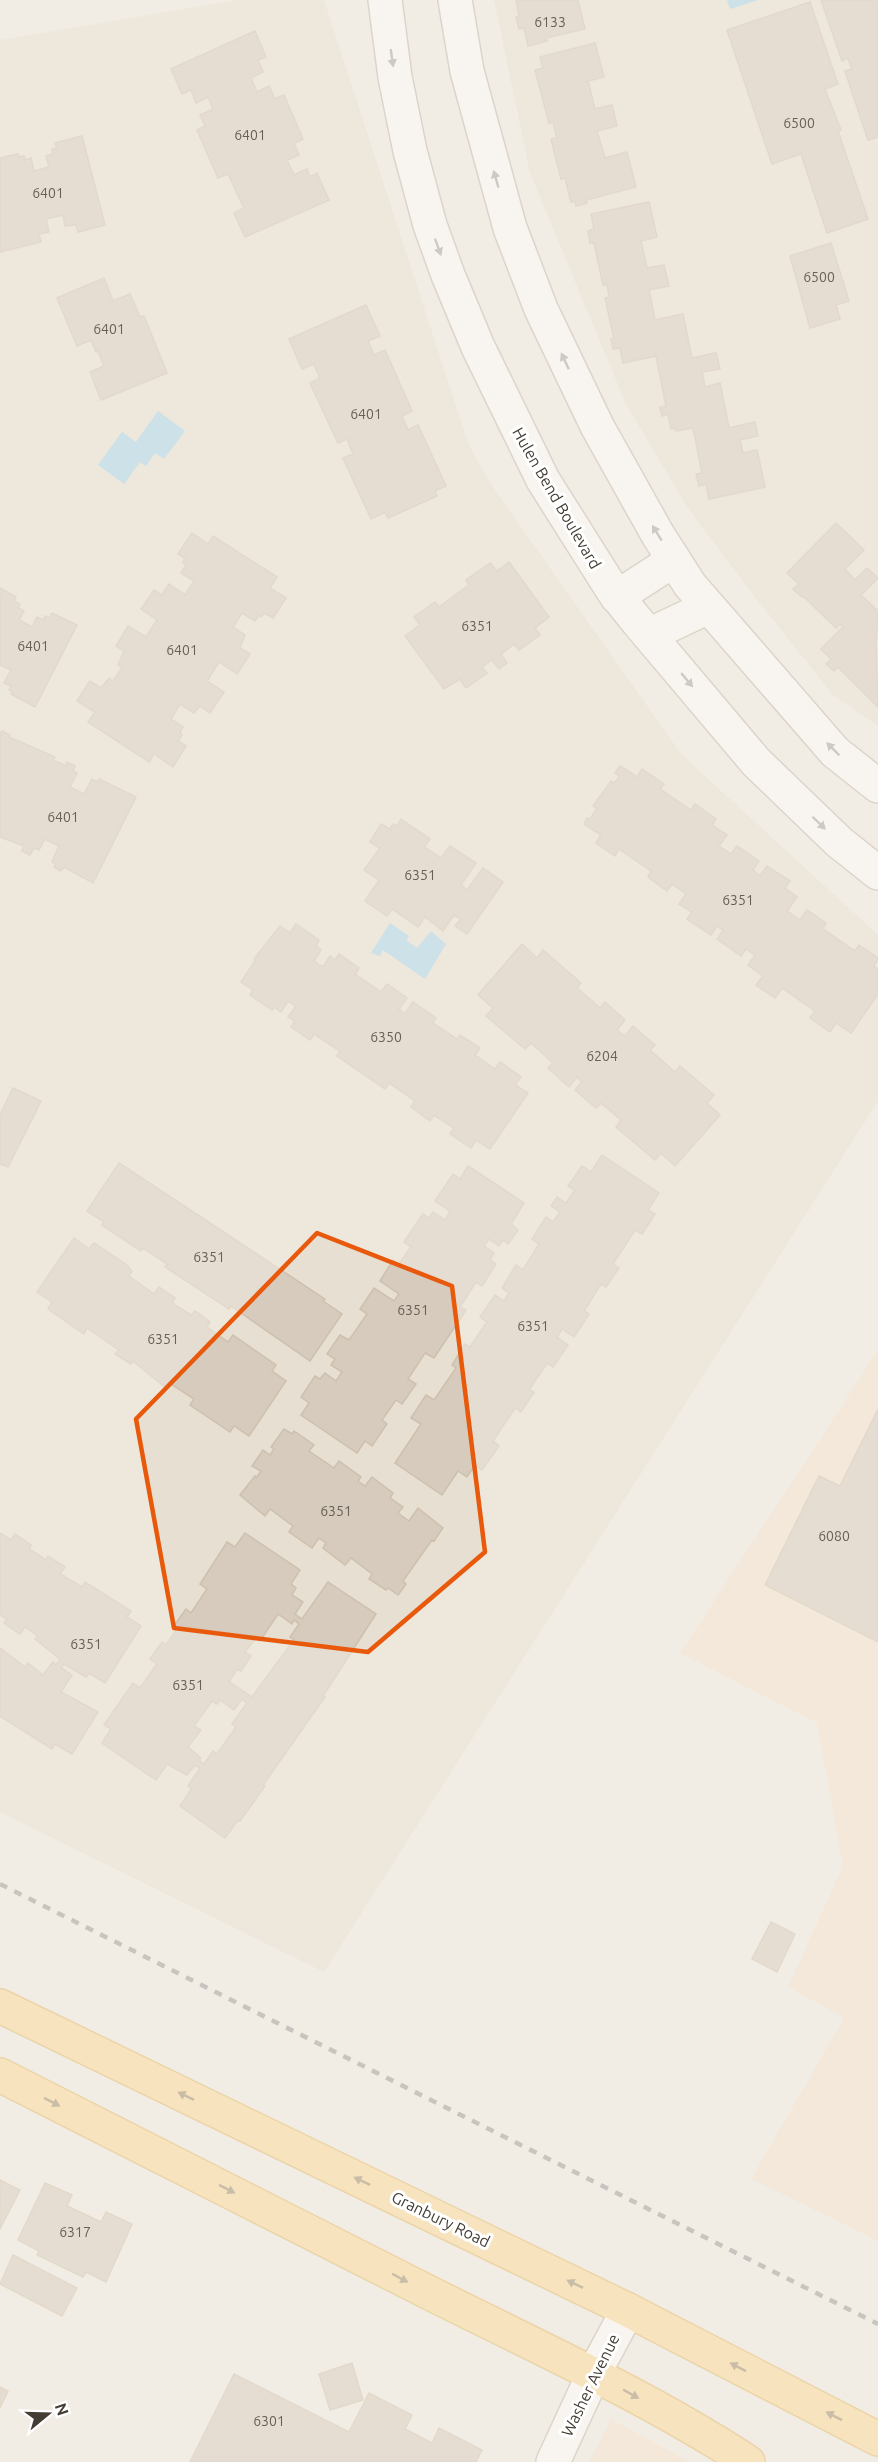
<svg xmlns="http://www.w3.org/2000/svg" width="878" height="2462" viewBox="0 0 878 2462" font-family="Ubuntu,sans-serif">
<rect width="100%" height="100%" fill="#f2ede4"/>
<g fill="#e6dfd2">
<path d="M 238,0 L 324,0 L 468,443 L 488,480 L 681,754 L 878,935 L 878,1101 L 324,1972 L 0,1812 L 0,40 Z"/>
<path d="M 494,0 L 878,0 L 878,726 L 833,695 L 744,583 L 689,510 L 626,404 L 530,173 Z"/>
</g>
<g fill="#f4e3cf">
<path d="M 878,1350 L 878,2241 L 751,2179 L 844,2018 L 788,1987 L 843,1866 L 817,1723 L 680,1653 Z"/>
<path d="M 611,2419 L 690,2462 L 589,2462 Z"/>
</g>
<g fill="#a0d2ef">
<path d="M 727,0 L 758,0 L 730,9 Z"/>
<path d="M 158,411 L 185,431 L 164,459 L 155,453 L 146,466 L 140,462 L 124,484 L 98,465 L 122,432 L 136,442 Z"/>
<path d="M 390,923 L 409,936 L 406,940 L 417,948 L 431,931 L 446,944 L 425,979 L 383,950 L 380,956 L 371,953 Z"/>
</g>
<g fill="#d6cbbd" stroke="#cec0ad" stroke-width="1.5" fill-rule="evenodd">
<path d="M 516,0 L 578,0 L 585,29 L 546,38 L 547,41 L 528,46 L 524,28 L 519,29 L 516,17 L 519,16 Z"/>
<path d="M 821,0 L 878,0 L 878,137 L 868,140 L 845,71 L 852,69 L 848,58 L 842,61 Z"/>
<path d="M 810,2 L 838,84 L 825,89 L 841,130 L 838,131 L 868,219 L 827,233 L 801,154 L 772,164 L 727,30 Z"/>
<path d="M 255,31 L 266,57 L 258,60 L 263,72 L 251,78 L 257,92 L 269,86 L 275,99 L 284,95 L 303,139 L 294,143 L 299,155 L 287,160 L 294,175 L 307,169 L 310,177 L 317,173 L 329,200 L 245,237 L 234,213 L 244,208 L 228,174 L 218,178 L 197,130 L 205,126 L 200,115 L 213,109 L 208,97 L 196,103 L 191,90 L 182,94 L 171,69 Z"/>
<path d="M 595,43 L 604,77 L 588,81 L 595,109 L 612,105 L 617,126 L 597,131 L 605,158 L 627,152 L 636,187 L 586,200 L 587,203 L 576,206 L 575,201 L 571,202 L 565,178 L 561,179 L 551,139 L 557,138 L 553,122 L 549,123 L 535,70 L 543,68 L 540,57 Z"/>
<path d="M 82,136 L 105,225 L 78,232 L 76,225 L 65,226 L 63,215 L 46,219 L 49,232 L 39,234 L 41,242 L 0,252 L 0,158 L 18,154 L 19,157 L 24,156 L 25,160 L 31,158 L 34,171 L 49,167 L 46,156 L 53,154 L 52,149 L 57,148 L 55,143 Z"/>
<path d="M 649,202 L 657,237 L 641,241 L 647,268 L 664,265 L 669,286 L 649,290 L 655,320 L 683,314 L 692,358 L 716,353 L 720,369 L 702,372 L 705,387 L 720,383 L 729,428 L 755,422 L 758,436 L 740,440 L 743,453 L 757,450 L 765,487 L 709,499 L 706,484 L 699,486 L 696,474 L 702,473 L 693,428 L 676,431 L 675,428 L 671,429 L 668,414 L 662,416 L 660,407 L 666,406 L 656,356 L 623,363 L 620,348 L 613,349 L 611,339 L 614,339 L 605,298 L 609,297 L 607,285 L 603,285 L 594,243 L 590,243 L 588,231 L 594,229 L 591,214 Z"/>
<path d="M 831,243 L 849,301 L 836,305 L 840,319 L 810,328 L 790,256 Z"/>
<path d="M 104,278 L 113,301 L 130,294 L 140,317 L 144,316 L 167,373 L 101,400 L 90,372 L 104,366 L 98,351 L 96,352 L 91,340 L 77,346 L 57,298 Z"/>
<path d="M 366,305 L 380,336 L 368,341 L 374,355 L 385,350 L 412,411 L 402,416 L 408,430 L 418,425 L 446,486 L 435,491 L 437,496 L 388,518 L 385,512 L 371,519 L 343,458 L 353,454 L 347,439 L 338,443 L 310,383 L 320,378 L 314,364 L 302,369 L 289,339 Z"/>
<path d="M 836,523 L 864,550 L 845,569 L 855,580 L 867,568 L 878,578 L 861,595 L 878,611 L 876,644 L 878,707 L 838,667 L 834,671 L 826,664 L 831,659 L 821,649 L 843,627 L 840,624 L 836,628 L 803,596 L 802,597 L 793,589 L 799,584 L 787,573 Z"/>
<path d="M 192,533 L 208,544 L 213,536 L 277,577 L 270,588 L 286,598 L 273,618 L 264,613 L 261,617 L 259,615 L 255,621 L 242,613 L 233,627 L 245,635 L 240,648 L 250,654 L 237,674 L 219,662 L 207,681 L 224,692 L 210,713 L 200,706 L 194,713 L 180,704 L 171,719 L 183,727 L 180,733 L 182,735 L 178,741 L 186,746 L 173,767 L 154,754 L 149,762 L 88,722 L 95,712 L 77,701 L 90,681 L 101,688 L 109,678 L 113,681 L 122,668 L 118,665 L 124,651 L 116,646 L 128,626 L 146,637 L 157,620 L 141,609 L 154,590 L 162,595 L 169,584 L 185,595 L 194,581 L 181,573 L 186,565 L 183,562 L 185,558 L 178,554 Z"/>
<path d="M 509,562 L 549,617 L 535,628 L 540,635 L 519,650 L 514,644 L 501,654 L 507,663 L 499,669 L 492,660 L 482,667 L 487,673 L 466,688 L 460,679 L 444,689 L 405,636 L 420,625 L 414,617 L 435,602 L 439,607 L 469,585 L 466,580 L 490,563 L 497,571 Z"/>
<path d="M 0,588 L 16,597 L 14,601 L 20,604 L 18,608 L 24,611 L 19,620 L 32,627 L 37,617 L 43,620 L 45,616 L 49,618 L 52,613 L 77,625 L 35,707 L 11,694 L 13,692 L 9,690 L 11,686 L 4,683 L 11,670 L 0,665 Z"/>
<path d="M 2,731 L 10,735 L 9,737 L 55,757 L 53,760 L 66,766 L 67,762 L 75,766 L 73,771 L 77,773 L 70,787 L 84,794 L 92,779 L 97,782 L 99,779 L 136,797 L 93,883 L 64,867 L 61,871 L 54,867 L 56,864 L 52,862 L 59,846 L 45,839 L 39,850 L 34,848 L 30,855 L 22,851 L 24,846 L 0,837 L 0,733 Z"/>
<path d="M 620,766 L 637,777 L 642,769 L 664,784 L 660,789 L 691,810 L 695,804 L 716,819 L 712,825 L 727,835 L 719,846 L 731,854 L 737,846 L 759,861 L 753,870 L 760,876 L 767,866 L 790,881 L 785,888 L 797,897 L 787,911 L 800,920 L 807,910 L 826,923 L 823,929 L 855,951 L 859,945 L 878,958 L 874,967 L 878,969 L 878,994 L 851,1033 L 836,1023 L 830,1032 L 810,1018 L 815,1011 L 782,988 L 775,998 L 756,985 L 763,976 L 748,965 L 755,955 L 746,949 L 741,956 L 717,939 L 723,930 L 717,926 L 711,935 L 687,919 L 692,912 L 679,904 L 686,894 L 672,884 L 667,891 L 648,877 L 651,871 L 619,849 L 615,856 L 596,843 L 601,835 L 584,824 L 587,818 L 590,819 L 597,808 L 593,806 L 611,781 L 614,783 L 620,776 L 615,773 Z"/>
<path d="M 401,819 L 430,839 L 424,847 L 441,858 L 450,846 L 476,863 L 461,885 L 467,890 L 483,868 L 503,882 L 467,934 L 455,926 L 461,919 L 454,915 L 443,931 L 425,917 L 418,927 L 392,909 L 387,916 L 365,901 L 379,880 L 364,870 L 380,848 L 370,842 L 381,824 L 390,829 L 393,824 L 397,826 Z"/>
<path d="M 296,924 L 319,940 L 316,946 L 321,950 L 314,961 L 323,967 L 330,956 L 335,960 L 339,954 L 359,968 L 355,974 L 381,992 L 387,984 L 407,998 L 399,1009 L 405,1014 L 413,1002 L 436,1018 L 433,1023 L 457,1039 L 460,1035 L 480,1048 L 475,1055 L 495,1069 L 500,1062 L 521,1077 L 515,1085 L 528,1093 L 490,1149 L 476,1140 L 471,1148 L 450,1134 L 454,1128 L 434,1115 L 430,1121 L 411,1107 L 415,1101 L 389,1083 L 385,1089 L 337,1056 L 340,1051 L 314,1034 L 310,1040 L 291,1027 L 295,1021 L 288,1017 L 296,1006 L 288,1001 L 281,1012 L 274,1007 L 272,1010 L 250,995 L 253,990 L 241,982 L 255,961 L 254,959 L 280,926 L 290,933 Z"/>
<path d="M 522,944 L 537,958 L 543,950 L 581,983 L 577,988 L 600,1008 L 605,1002 L 625,1020 L 617,1030 L 625,1036 L 633,1026 L 655,1045 L 650,1050 L 675,1072 L 680,1066 L 714,1095 L 707,1103 L 720,1115 L 675,1166 L 661,1153 L 655,1160 L 616,1127 L 621,1120 L 601,1103 L 596,1108 L 575,1090 L 582,1082 L 577,1077 L 569,1087 L 548,1068 L 553,1063 L 531,1043 L 525,1049 L 486,1016 L 493,1008 L 478,995 Z"/>
<path d="M 13,1088 L 41,1101 L 8,1167 L 0,1164 L 0,1115 Z"/>
<path d="M 602,1155 L 659,1193 L 648,1210 L 655,1214 L 642,1234 L 635,1230 L 613,1264 L 619,1268 L 606,1287 L 601,1284 L 584,1311 L 589,1314 L 574,1337 L 562,1329 L 557,1337 L 568,1345 L 553,1367 L 547,1363 L 529,1390 L 534,1392 L 521,1412 L 515,1408 L 493,1441 L 499,1446 L 482,1470 L 475,1465 L 467,1477 L 458,1471 L 442,1495 L 395,1463 L 421,1424 L 411,1418 L 426,1395 L 434,1400 L 456,1368 L 452,1365 L 465,1344 L 470,1347 L 487,1322 L 480,1317 L 495,1295 L 504,1301 L 509,1293 L 502,1288 L 516,1265 L 523,1270 L 539,1244 L 532,1239 L 546,1217 L 553,1222 L 560,1212 L 551,1206 L 557,1197 L 566,1203 L 575,1190 L 568,1186 L 582,1166 L 591,1172 Z"/>
<path d="M 119,1163 L 325,1299 L 323,1301 L 342,1314 L 310,1361 L 231,1306 L 229,1309 L 165,1267 L 167,1264 L 143,1248 L 141,1251 L 102,1225 L 104,1222 L 87,1211 Z"/>
<path d="M 468,1166 L 524,1203 L 511,1224 L 518,1230 L 508,1244 L 503,1240 L 499,1246 L 489,1239 L 484,1246 L 494,1253 L 490,1260 L 496,1264 L 482,1286 L 476,1282 L 460,1307 L 466,1310 L 434,1358 L 425,1353 L 408,1379 L 416,1384 L 402,1404 L 396,1400 L 382,1420 L 387,1424 L 372,1446 L 365,1441 L 357,1453 L 301,1415 L 309,1403 L 301,1397 L 315,1376 L 320,1379 L 325,1373 L 336,1381 L 342,1372 L 331,1365 L 335,1359 L 327,1354 L 340,1335 L 349,1340 L 367,1314 L 360,1309 L 374,1288 L 394,1301 L 399,1294 L 380,1281 L 393,1260 L 399,1264 L 411,1247 L 404,1242 L 423,1214 L 429,1218 L 433,1212 L 445,1220 L 450,1211 L 435,1201 L 453,1174 L 460,1179 Z"/>
<path d="M 74,1238 L 89,1249 L 94,1243 L 127,1265 L 132,1271 L 129,1276 L 154,1294 L 159,1287 L 175,1298 L 172,1303 L 191,1315 L 195,1311 L 210,1322 L 207,1327 L 228,1342 L 233,1335 L 276,1365 L 272,1371 L 286,1381 L 249,1436 L 234,1426 L 230,1432 L 190,1405 L 194,1399 L 168,1382 L 165,1387 L 133,1361 L 131,1364 L 115,1354 L 119,1350 L 87,1328 L 84,1334 L 48,1309 L 52,1302 L 37,1292 Z"/>
<path d="M 878,1409 L 878,1642 L 765,1585 L 819,1476 L 840,1486 Z"/>
<path d="M 284,1429 L 292,1434 L 294,1431 L 314,1445 L 309,1451 L 334,1468 L 339,1461 L 361,1477 L 358,1481 L 365,1486 L 372,1477 L 393,1493 L 390,1498 L 403,1507 L 398,1513 L 409,1521 L 418,1508 L 443,1528 L 434,1541 L 432,1540 L 403,1581 L 406,1584 L 398,1595 L 388,1588 L 386,1590 L 369,1579 L 372,1574 L 351,1558 L 345,1565 L 323,1548 L 326,1543 L 319,1538 L 312,1548 L 289,1532 L 293,1526 L 270,1509 L 265,1516 L 240,1495 L 255,1476 L 257,1477 L 261,1471 L 252,1466 L 263,1450 L 270,1455 L 274,1449 L 271,1447 Z"/>
<path d="M 0,1533 L 11,1540 L 15,1534 L 31,1545 L 29,1549 L 46,1560 L 48,1556 L 65,1567 L 60,1574 L 82,1587 L 85,1582 L 131,1611 L 127,1617 L 141,1626 L 105,1683 L 89,1673 L 86,1677 L 64,1664 L 61,1668 L 72,1675 L 61,1692 L 98,1712 L 72,1754 L 55,1744 L 52,1749 L 0,1716 L 0,1648 L 25,1667 L 28,1663 L 43,1675 L 53,1662 L 56,1665 L 60,1659 L 35,1639 L 38,1636 L 25,1627 L 20,1634 L 4,1623 L 7,1619 L 0,1615 Z"/>
<path d="M 245,1533 L 300,1570 L 291,1584 L 296,1588 L 292,1595 L 303,1602 L 295,1614 L 302,1619 L 328,1582 L 376,1614 L 323,1696 L 325,1697 L 263,1785 L 265,1786 L 240,1821 L 238,1820 L 225,1838 L 180,1806 L 192,1788 L 188,1786 L 200,1768 L 195,1765 L 187,1775 L 167,1764 L 156,1780 L 102,1743 L 111,1729 L 104,1725 L 133,1683 L 140,1688 L 157,1664 L 150,1659 L 162,1642 L 166,1645 L 177,1629 L 173,1627 L 186,1609 L 191,1613 L 207,1589 L 200,1584 L 227,1542 L 235,1547 ZM 278,1614 L 292,1624 L 294,1620 L 299,1624 L 290,1637 L 294,1640 L 252,1697 L 229,1682 L 237,1669 L 241,1671 L 251,1656 L 245,1652 L 256,1638 L 260,1641 ZM 242,1699 L 247,1703 L 232,1724 L 236,1727 L 217,1754 L 213,1751 L 204,1764 L 199,1760 L 201,1758 L 188,1747 L 201,1730 L 194,1726 L 212,1701 L 217,1704 L 220,1700 L 234,1710 Z"/>
<path d="M 771,1922 L 795,1934 L 777,1972 L 752,1959 Z"/>
<path d="M 0,2180 L 20,2190 L 0,2229 Z"/>
<path d="M 45,2183 L 72,2195 L 67,2206 L 101,2222 L 106,2212 L 132,2224 L 106,2282 L 86,2272 L 83,2277 L 37,2255 L 39,2251 L 18,2240 Z"/>
<path d="M 13,2255 L 77,2288 L 62,2316 L 0,2284 Z"/>
<path d="M 352,2363 L 363,2400 L 330,2410 L 319,2374 Z"/>
<path d="M 234,2374 L 349,2432 L 369,2393 L 412,2415 L 405,2429 L 432,2443 L 439,2428 L 482,2450 L 476,2462 L 190,2462 Z"/>
<path d="M 0,2387 L 8,2391 L 0,2408 Z"/>
</g>
<g fill="none" stroke-linecap="round" stroke-linejoin="round">
<defs>
<g id="minor">
<path d="M 385,0 L 395,77 L 410,151 L 430,225 L 448,275 L 478,347 L 543,480 L 613,591 L 637,621 L 756,762 L 839,842 L 878,873"/>
<path d="M 455,0 L 467,71 L 510,228 L 541,309 L 597,426 L 658,535 L 690,585 L 835,752 L 878,786"/>
<path d="M 617,597 L 674,560"/>
<path d="M 649,635 L 708,607"/>
<path d="M 553,2462 L 594,2373 L 628,2310"/>
</g>
<g id="major">
<path d="M 0,2006 L 628,2310 L 878,2439"/>
<path d="M 0,2075 C 139,2145 277,2216 416,2286 C 528,2343 642,2393 748,2462"/>
</g>
</defs>
<use href="#minor" stroke="#c0b7aa" stroke-width="36"/>
<use href="#major" stroke="#e2b662" stroke-width="36"/>
<use href="#minor" stroke="#fff" stroke-width="33"/>
<use href="#major" stroke="#fdda92" stroke-width="33"/>
<path stroke="#949494" stroke-width="4.5" stroke-dasharray="8 8" stroke-linecap="butt" d="M 0,1884 L 878,2324"/>
</g>
<defs><path id="oneway-solid" d="M-6-.8H1V-3.2L6.5 0L1 3.2V.8H-6Z" transform="scale(1.5)"/></defs>
<g fill="#a29e9a">
<use href="#oneway-solid" transform="translate(392 58) rotate(82)"/>
<use href="#oneway-solid" transform="translate(496 179) rotate(-106)"/>
<use href="#oneway-solid" transform="translate(438 247) rotate(70)"/>
<use href="#oneway-solid" transform="translate(565 361) rotate(-115)"/>
<use href="#oneway-solid" transform="translate(657 533) rotate(-121)"/>
<use href="#oneway-solid" transform="translate(687 680) rotate(50)"/>
<use href="#oneway-solid" transform="translate(833 749) rotate(-135)"/>
<use href="#oneway-solid" transform="translate(819 823) rotate(44)"/>
</g>
<g fill="#97845e">
<use href="#oneway-solid" transform="translate(186 2096) rotate(-154)"/>
<use href="#oneway-solid" transform="translate(52 2102) rotate(27)"/>
<use href="#oneway-solid" transform="translate(362 2181) rotate(-154)"/>
<use href="#oneway-solid" transform="translate(227 2189) rotate(27)"/>
<use href="#oneway-solid" transform="translate(400 2278) rotate(28)"/>
<use href="#oneway-solid" transform="translate(575 2284) rotate(-154)"/>
<use href="#oneway-solid" transform="translate(738 2367) rotate(-153)"/>
<use href="#oneway-solid" transform="translate(631 2394) rotate(29)"/>
<use href="#oneway-solid" transform="translate(834 2416) rotate(-153)"/>
</g>
<path d="M0 0H878V2462H0ZM 317,1233 L 452,1286 L 485,1552 L 368,1652 L 174,1628 L 136,1419 Z" fill="#f2ede4" fill-opacity=".55" fill-rule="evenodd"/>
<path fill="none" stroke="#e8590c" stroke-width="4.5" stroke-linejoin="round" d="M 317,1233 L 452,1286 L 485,1552 L 368,1652 L 174,1628 L 136,1419 Z"/>
<g text-anchor="middle" stroke-width="6" stroke-linejoin="round" paint-order="stroke">
<g font-size="14" fill="#686056">
<text x="550" y="27">6133</text>
<text x="799" y="128">6500</text>
<text x="250" y="140">6401</text>
<text x="48" y="198">6401</text>
<text x="819" y="282">6500</text>
<text x="109" y="334">6401</text>
<text x="366" y="419">6401</text>
<text x="477" y="631">6351</text>
<text x="33" y="651">6401</text>
<text x="182" y="655">6401</text>
<text x="63" y="822">6401</text>
<text x="420" y="880">6351</text>
<text x="738" y="905">6351</text>
<text x="386" y="1042">6350</text>
<text x="602" y="1061">6204</text>
<text x="209" y="1262">6351</text>
<text x="413" y="1315">6351</text>
<text x="533" y="1331">6351</text>
<text x="163" y="1344">6351</text>
<text x="336" y="1516">6351</text>
<text x="834" y="1541">6080</text>
<text x="86" y="1649">6351</text>
<text x="188" y="1690">6351</text>
<text x="75" y="2237">6317</text>
<text x="269" y="2426">6301</text>
</g>
<g font-size="16" fill="#443d34" stroke="#fff">
<text transform="translate(557 498) rotate(60)" y="6">Hulen Bend Boulevard</text>
<text transform="translate(441 2219) rotate(26)" y="6">Granbury Road</text>
<text transform="translate(590 2385) rotate(-64)" y="6">Washer Avenue</text>
</g>
</g>
<g transform="translate(48 2414) rotate(71)" stroke="#ffffff" stroke-width="4.5" paint-order="stroke">
<path d="M0-4.5L10 22L0 15L-10 22Z" fill="#443d34"/>
<text y="-9" font-size="16" font-weight="bold" text-anchor="middle" fill="#443d34">N</text>
</g>
</svg>
